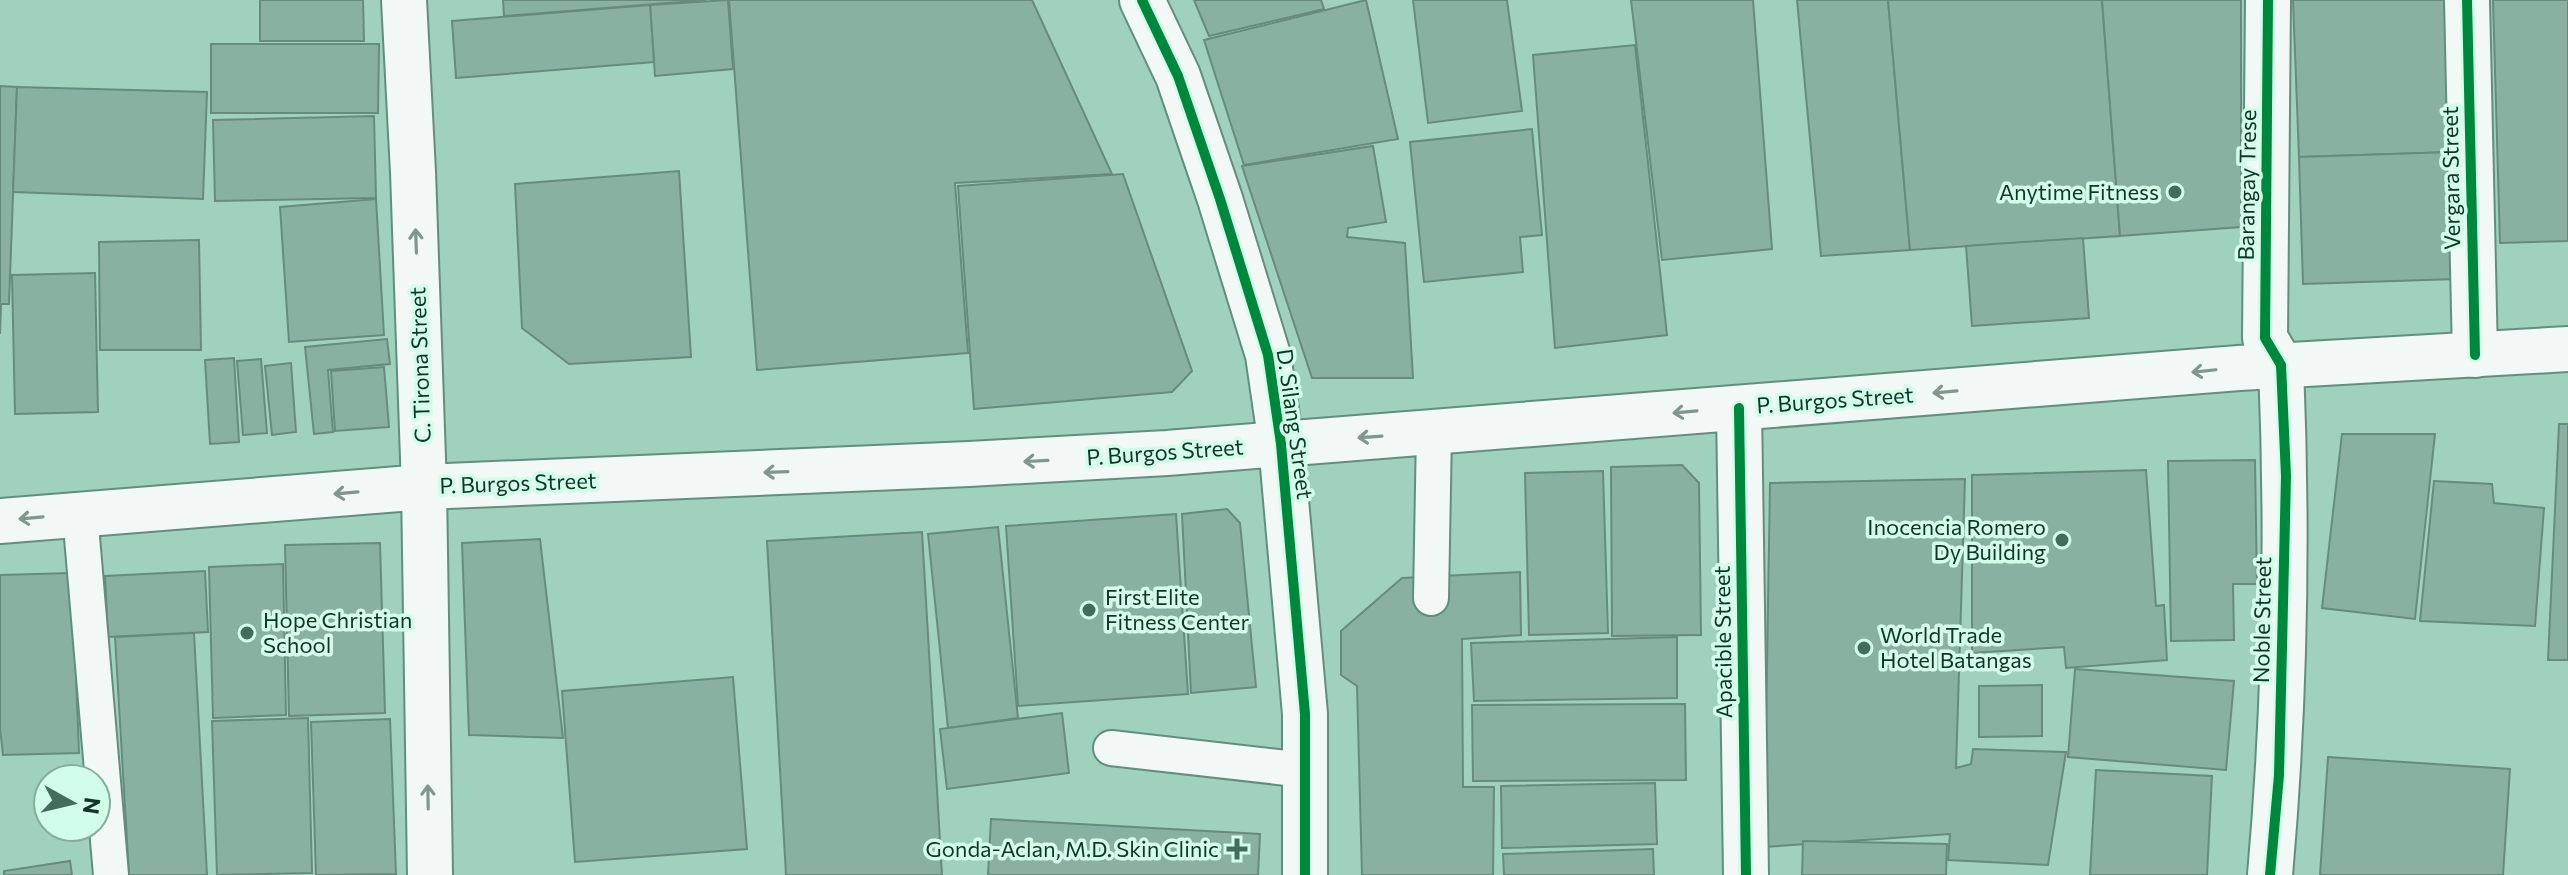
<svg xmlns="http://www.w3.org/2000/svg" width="2568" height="875" viewBox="0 0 2568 875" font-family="Commissioner,sans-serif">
<rect width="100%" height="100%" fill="#a0d1bd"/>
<g fill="#89b1a1" stroke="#678b7d" stroke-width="2">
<path d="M 260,0 L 363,0 L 364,41 L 260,41 Z"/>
<path d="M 503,0 L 706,0 L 504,16 Z"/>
<path d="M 728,0 L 733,69 L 655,76 L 650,5 Z"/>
<path d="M 729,0 L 1032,0 L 1112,174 L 955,183 L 968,353 L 757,370 Z"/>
<path d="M 1194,0 L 1321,0 L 1324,9 L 1209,36 Z"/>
<path d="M 1366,0 L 1398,139 L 1244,165 L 1204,40 Z"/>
<path d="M 1413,0 L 1507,0 L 1522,111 L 1428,123 Z"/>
<path d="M 1631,0 L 1753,0 L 1772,249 L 1662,260 Z"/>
<path d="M 1797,0 L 1888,0 L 1910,250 L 1821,256 Z"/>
<path d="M 1888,0 L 2102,0 L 2120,236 L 1910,250 Z"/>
<path d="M 2102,0 L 2241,0 L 2241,227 L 2120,236 Z"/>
<path d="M 2293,0 L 2447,0 L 2452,152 L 2299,157 Z"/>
<path d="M 2493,0 L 2568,0 L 2568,241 L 2500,243 Z"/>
<path d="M 650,5 L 654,62 L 456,78 L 452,21 Z"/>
<path d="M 211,44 L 379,44 L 378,113 L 211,113 Z"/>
<path d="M 1635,45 L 1667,335 L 1555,348 L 1533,55 Z"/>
<path d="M 0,86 L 17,87 L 9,304 L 1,304 L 0,334 Z"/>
<path d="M 17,87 L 207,92 L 203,199 L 13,192 Z"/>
<path d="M 374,116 L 376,198 L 215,201 L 213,120 Z"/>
<path d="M 1532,129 L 1542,235 L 1520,237 L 1523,272 L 1424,282 L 1410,142 Z"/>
<path d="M 1373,146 L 1386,222 L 1348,228 L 1347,237 L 1405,243 L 1413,378 L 1312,378 L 1242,166 Z"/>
<path d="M 2452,152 L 2456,279 L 2303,284 L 2299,157 Z"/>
<path d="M 679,171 L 691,357 L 569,364 L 522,328 L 515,184 Z"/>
<path d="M 1123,174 L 1192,371 L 1172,392 L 974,409 L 958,186 Z"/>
<path d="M 376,199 L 384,335 L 289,342 L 280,207 Z"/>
<path d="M 2083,238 L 2089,318 L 1972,326 L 1966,246 Z"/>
<path d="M 199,240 L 201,350 L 100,350 L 99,242 Z"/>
<path d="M 95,273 L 98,412 L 15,414 L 12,275 Z"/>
<path d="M 387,339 L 390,364 L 328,370 L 333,432 L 314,434 L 305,347 Z"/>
<path d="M 234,358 L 239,442 L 210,444 L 205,360 Z"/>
<path d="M 261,359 L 267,433 L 243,435 L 237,361 Z"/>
<path d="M 291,363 L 296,432 L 272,435 L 265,366 Z"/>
<path d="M 384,367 L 389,427 L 335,431 L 331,371 Z"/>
<path d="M 2559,424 L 2568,424 L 2568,660 L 2548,660 Z"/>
<path d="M 2342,434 L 2435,434 L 2415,619 L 2322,608 Z"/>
<path d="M 2255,460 L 2257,584 L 2233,584 L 2234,640 L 2171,641 L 2168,461 Z"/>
<path d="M 1682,465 L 1699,483 L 1701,635 L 1612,636 L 1611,467 Z"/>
<path d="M 2146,470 L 2156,606 L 2164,605 L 2167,660 L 2066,668 L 2064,647 L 1972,653 L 1972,475 Z"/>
<path d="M 1603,471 L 1608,633 L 1529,635 L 1525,473 Z"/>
<path d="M 1965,479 L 1956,768 L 1971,764 L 1973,749 L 2066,752 L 2048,865 L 1948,860 L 1950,834 L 1764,847 L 1770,483 Z"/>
<path d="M 2434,481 L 2492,484 L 2494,503 L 2544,508 L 2535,626 L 2420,621 Z"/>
<path d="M 1227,509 L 1240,523 L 1256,687 L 1191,693 L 1182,514 Z"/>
<path d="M 1176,514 L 1188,694 L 1018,706 L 1006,526 Z"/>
<path d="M 998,527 L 1018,718 L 948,728 L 928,534 Z"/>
<path d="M 922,532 L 942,875 L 786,875 L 767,541 Z"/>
<path d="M 540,539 L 563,738 L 469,735 L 462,543 Z"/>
<path d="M 380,543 L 385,713 L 289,716 L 285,545 Z"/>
<path d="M 283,564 L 286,715 L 213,718 L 209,567 Z"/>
<path d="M 205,571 L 208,632 L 108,637 L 105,576 Z"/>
<path d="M 1520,572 L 1521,635 L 1462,639 L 1463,787 L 1494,787 L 1493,875 L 1362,875 L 1357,686 L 1341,675 L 1341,631 L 1402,578 Z"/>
<path d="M 72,573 L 79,753 L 3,755 L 0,728 L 0,575 Z"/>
<path d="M 194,633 L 207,875 L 129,875 L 115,637 Z"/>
<path d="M 1677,637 L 1677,698 L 1474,701 L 1471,643 Z"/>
<path d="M 2075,669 L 2234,681 L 2226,770 L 2068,757 Z"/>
<path d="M 733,677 L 747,849 L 575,862 L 562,691 Z"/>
<path d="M 2042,685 L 2042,736 L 1979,737 L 1979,686 Z"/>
<path d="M 1685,704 L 1686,780 L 1473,781 L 1472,705 Z"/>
<path d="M 1062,713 L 1069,773 L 947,789 L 940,729 Z"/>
<path d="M 308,718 L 312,873 L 217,875 L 212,721 Z"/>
<path d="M 390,719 L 396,874 L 316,875 L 311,722 Z"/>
<path d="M 2328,757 L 2510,769 L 2503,875 L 2320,875 Z"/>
<path d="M 2096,770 L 2212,776 L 2207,875 L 2090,875 Z"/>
<path d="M 1655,783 L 1657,844 L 1502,848 L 1501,786 Z"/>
<path d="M 991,819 L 1260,834 L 1258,875 L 988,875 Z"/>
<path d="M 1803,841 L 1947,844 L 1946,875 L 1802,875 Z"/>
<path d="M 1653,849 L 1654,875 L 1504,875 L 1503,854 Z"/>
<path d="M 70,861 L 72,875 L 4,875 L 4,871 Z"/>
</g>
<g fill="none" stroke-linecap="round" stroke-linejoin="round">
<defs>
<g id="lane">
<path d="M 80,514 L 111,875"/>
<path d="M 1431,598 L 1434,432"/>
<path d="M 1111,748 L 1305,770"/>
</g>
<g id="street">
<path d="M 2268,0 L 2265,338 L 2281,365"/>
<path d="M 2467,0 L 2475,355"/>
<path d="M 1739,408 L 1746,875"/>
</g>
<g id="secondary">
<path d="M 404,0 L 413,172 L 424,487 L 430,875"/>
<path d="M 1142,0 L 1178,76 L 1220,199 L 1268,355 L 1281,444 L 1305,714 L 1305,875"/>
<path d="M 0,521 L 424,487 L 969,464 L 1167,453 L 2239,368 L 2568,349"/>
<path d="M 2270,875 C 2285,706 2288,535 2281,365"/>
</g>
</defs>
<use href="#lane" stroke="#638e7f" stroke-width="38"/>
<use href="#street" stroke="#638e7f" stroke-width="48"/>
<use href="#secondary" stroke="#638e7f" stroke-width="48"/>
<use href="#lane" stroke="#f1f8f5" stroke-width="34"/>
<use href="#street" stroke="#f1f8f5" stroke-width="44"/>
<use href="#secondary" stroke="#f1f8f5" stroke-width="44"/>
<defs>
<g id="cycleway">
<path d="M 1142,0 L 1178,76 L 1220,199 L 1268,355 L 1281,444 L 1305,714 L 1305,875"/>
<path d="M 2268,0 L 2265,338 L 2281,365 L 2286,476 L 2279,775 L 2270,875"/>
<path d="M 2467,0 L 2475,355"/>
<path d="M 1739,408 L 1746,875"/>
</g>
</defs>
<use href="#cycleway" stroke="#d2fde9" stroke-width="15"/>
<use href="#cycleway" stroke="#00873e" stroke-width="10"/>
</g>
<defs><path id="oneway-shaft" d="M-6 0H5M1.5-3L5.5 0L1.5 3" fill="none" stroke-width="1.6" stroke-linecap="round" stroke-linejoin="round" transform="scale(2)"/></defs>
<g stroke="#80978e">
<use href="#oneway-shaft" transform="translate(416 241) rotate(-92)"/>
<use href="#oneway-shaft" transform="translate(2204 371) rotate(174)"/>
<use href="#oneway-shaft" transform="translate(1945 392) rotate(175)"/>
<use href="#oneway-shaft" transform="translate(1685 412) rotate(175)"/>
<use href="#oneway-shaft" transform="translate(1370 437) rotate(176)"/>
<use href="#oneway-shaft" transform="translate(1036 461) rotate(177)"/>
<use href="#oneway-shaft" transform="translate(776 472) rotate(178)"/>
<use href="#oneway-shaft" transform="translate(346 493) rotate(175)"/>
<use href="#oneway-shaft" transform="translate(31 518) rotate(175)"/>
<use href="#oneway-shaft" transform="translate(428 797) rotate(-91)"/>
</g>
<g fill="#426c5c" stroke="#d2fde9" stroke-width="3">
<circle cx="2175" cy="192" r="8"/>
<circle cx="2062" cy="540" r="8"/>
<circle cx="1089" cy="610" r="8"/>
<circle cx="247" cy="633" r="8"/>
<circle cx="1864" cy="648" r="8"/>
<path d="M1233 837h8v8h8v8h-8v8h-8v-8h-8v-8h8z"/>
</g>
<g text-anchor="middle" stroke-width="7" stroke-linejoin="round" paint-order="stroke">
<g font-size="22" fill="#0f3628" stroke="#d2fde9">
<text transform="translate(2451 178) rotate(-91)" y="8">Vergara Street</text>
<text transform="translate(2247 185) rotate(-89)" y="8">Barangay Trese</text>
<text transform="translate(420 365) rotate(-92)" y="8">C. Tirona Street</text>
<text transform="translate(1835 400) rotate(-4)" y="8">P. Burgos Street</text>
<text transform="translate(1295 424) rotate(82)" y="8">D. Silang Street</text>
<text transform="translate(1165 452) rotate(-4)" y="8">P. Burgos Street</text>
<text transform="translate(518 483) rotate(-2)" y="8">P. Burgos Street</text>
<text transform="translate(2262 620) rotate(-89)" y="8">Noble Street</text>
<text transform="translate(1723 642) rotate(-91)" y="8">Apacible Street</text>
</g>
<g font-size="22" fill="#0f3628" stroke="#d2fde9" text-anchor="end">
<text x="2159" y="200">Anytime Fitness</text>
<text x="2046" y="535">Inocencia Romero<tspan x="2046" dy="25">Dy Building</tspan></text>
<text x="1105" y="605" text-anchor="start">First Elite<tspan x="1105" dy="25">Fitness Center</tspan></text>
<text x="263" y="628" text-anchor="start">Hope Christian<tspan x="263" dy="25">School</tspan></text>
<text x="1880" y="643" text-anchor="start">World Trade<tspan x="1880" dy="25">Hotel Batangas</tspan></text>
<text x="1219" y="857">Gonda-Aclan, M.D. Skin Clinic</text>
</g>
</g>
<g transform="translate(72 803) rotate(98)"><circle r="38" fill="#d2fde9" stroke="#84ad9c" stroke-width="2"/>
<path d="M0-6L14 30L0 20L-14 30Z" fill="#426c5c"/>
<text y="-12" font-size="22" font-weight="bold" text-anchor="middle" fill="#0f3628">N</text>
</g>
</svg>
